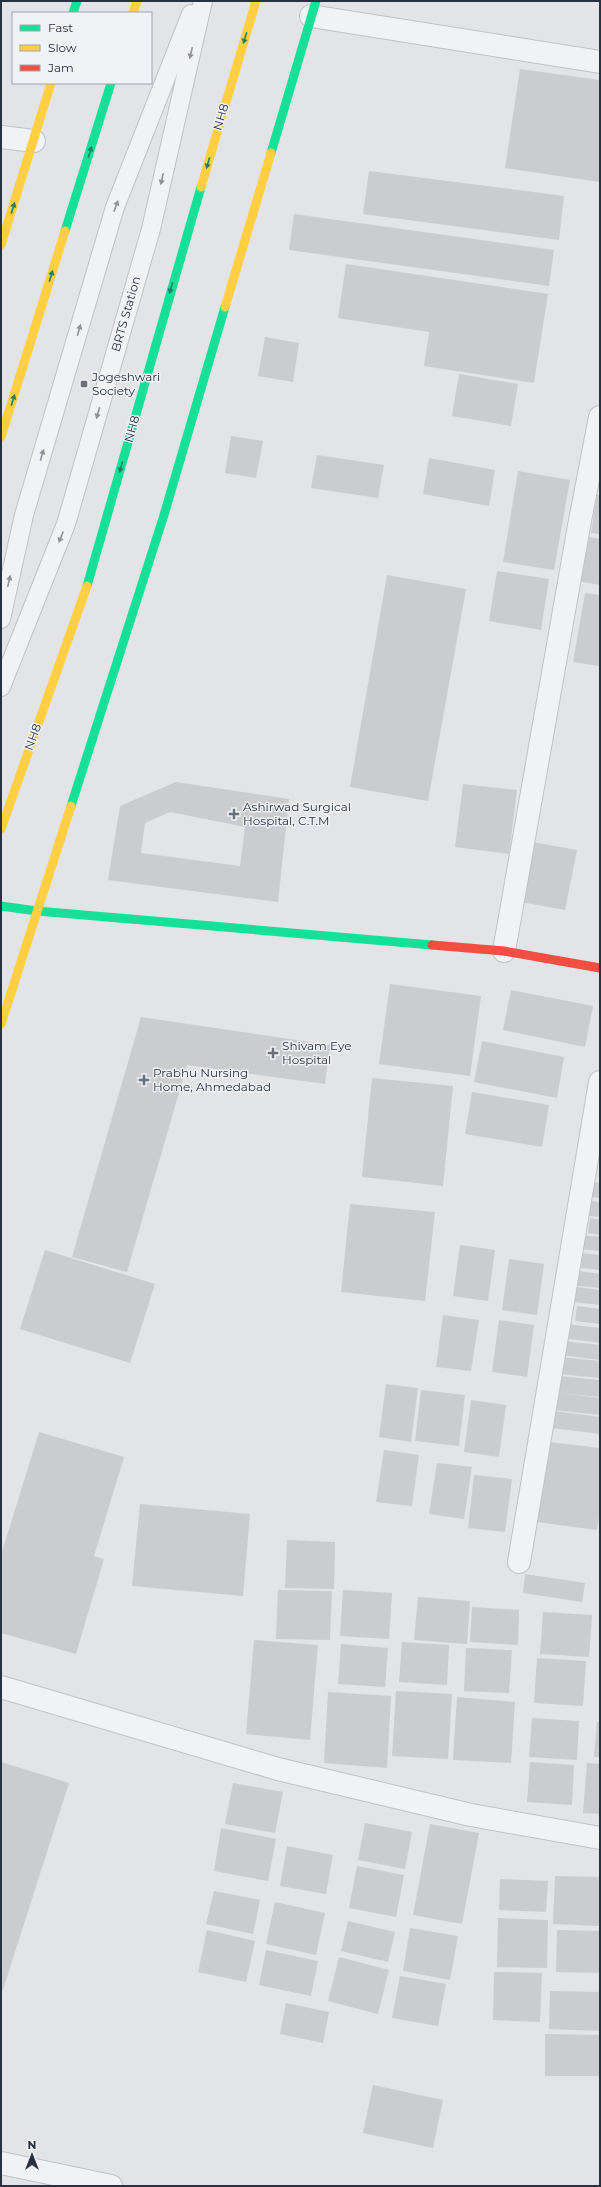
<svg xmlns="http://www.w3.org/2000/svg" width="601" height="2187" viewBox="0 0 601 2187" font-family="Montserrat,sans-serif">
<rect width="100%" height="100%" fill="#e2e4e7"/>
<g fill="#cacccf" fill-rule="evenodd">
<path d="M 520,69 L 600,80 L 600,182 L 505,168 Z"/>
<path d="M 369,171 L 564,196 L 559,240 L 363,214 Z"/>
<path d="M 294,214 L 554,250 L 549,286 L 289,250 Z"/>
<path d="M 346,264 L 548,294 L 534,383 L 424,366 L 429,332 L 338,318 Z"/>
<path d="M 265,337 L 299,343 L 293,382 L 258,376 Z"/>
<path d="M 459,374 L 518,384 L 511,426 L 452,416 Z"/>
<path d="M 231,436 L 263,441 L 256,478 L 225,473 Z"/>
<path d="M 317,455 L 384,465 L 378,498 L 311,488 Z"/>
<path d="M 429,458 L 495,470 L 489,506 L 423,494 Z"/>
<path d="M 518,471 L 570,480 L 554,570 L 503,562 Z"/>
<path d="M 597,495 L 600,496 L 600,534 L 591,533 Z"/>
<path d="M 585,536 L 600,539 L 600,585 L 578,581 Z"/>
<path d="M 497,571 L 549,579 L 541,630 L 489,621 Z"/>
<path d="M 387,575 L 466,589 L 428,801 L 350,787 Z"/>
<path d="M 585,593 L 600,595 L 600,666 L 573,662 Z"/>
<path d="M 176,782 L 289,799 L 278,902 L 108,880 L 120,806 ZM 170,812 L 245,827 L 240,866 L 141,853 L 145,823 Z"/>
<path d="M 463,784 L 517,790 L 509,854 L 455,847 Z"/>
<path d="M 532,842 L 577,850 L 565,910 L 521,902 Z"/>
<path d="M 390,984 L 481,996 L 470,1076 L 379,1064 Z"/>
<path d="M 511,990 L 593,1006 L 585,1047 L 503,1030 Z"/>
<path d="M 141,1017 L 330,1045 L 325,1084 L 187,1065 L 127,1272 L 72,1257 Z"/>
<path d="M 482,1041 L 564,1057 L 557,1098 L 474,1082 Z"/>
<path d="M 372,1078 L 453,1086 L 443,1186 L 362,1177 Z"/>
<path d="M 472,1092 L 549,1105 L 542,1147 L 465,1134 Z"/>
<path d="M 590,1182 L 600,1183 L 600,1198 L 589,1197 Z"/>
<path d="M 591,1201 L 600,1202 L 600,1217 L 589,1216 Z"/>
<path d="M 350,1204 L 435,1212 L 425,1301 L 341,1292 Z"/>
<path d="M 590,1218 L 600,1220 L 600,1235 L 588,1233 Z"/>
<path d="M 581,1235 L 600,1237 L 600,1251 L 579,1249 Z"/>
<path d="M 460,1245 L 495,1250 L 488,1301 L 453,1296 Z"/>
<path d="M 45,1250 L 155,1284 L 130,1363 L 20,1329 Z"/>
<path d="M 583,1253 L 600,1255 L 600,1270 L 581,1268 Z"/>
<path d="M 509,1259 L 544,1264 L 537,1315 L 502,1310 Z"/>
<path d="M 579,1271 L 600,1274 L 600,1288 L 578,1286 Z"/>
<path d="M 577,1287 L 600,1290 L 600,1305 L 574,1302 Z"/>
<path d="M 577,1306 L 600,1309 L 600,1324 L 575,1321 Z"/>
<path d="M 443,1315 L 479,1320 L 471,1371 L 436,1367 Z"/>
<path d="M 499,1320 L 534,1325 L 527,1377 L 492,1372 Z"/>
<path d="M 566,1324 L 600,1328 L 600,1343 L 564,1338 Z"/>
<path d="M 563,1341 L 600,1345 L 600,1360 L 561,1355 Z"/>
<path d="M 561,1357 L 600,1361 L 600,1378 L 559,1374 Z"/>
<path d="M 559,1376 L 600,1380 L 600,1397 L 559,1393 L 600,1398 L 600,1415 L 555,1410 Z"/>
<path d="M 386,1384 L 418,1388 L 411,1442 L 379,1437 Z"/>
<path d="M 421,1390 L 465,1395 L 459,1446 L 415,1441 Z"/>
<path d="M 471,1400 L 506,1405 L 499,1457 L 464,1452 Z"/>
<path d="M 554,1411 L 600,1417 L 600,1434 L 552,1428 Z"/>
<path d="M 39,1432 L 124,1457 L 94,1556 L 104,1559 L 76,1654 L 1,1633 L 1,1555 Z"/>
<path d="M 548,1442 L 600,1448 L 600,1508 L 597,1530 L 537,1522 Z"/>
<path d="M 384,1450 L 419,1455 L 412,1506 L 376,1502 Z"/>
<path d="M 437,1463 L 472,1467 L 464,1519 L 429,1514 Z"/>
<path d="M 474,1475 L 512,1479 L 505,1532 L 468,1528 Z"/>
<path d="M 140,1504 L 250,1514 L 243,1596 L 132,1586 Z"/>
<path d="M 287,1540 L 335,1542 L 334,1589 L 285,1588 Z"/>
<path d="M 525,1574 L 585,1583 L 582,1602 L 523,1593 Z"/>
<path d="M 278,1590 L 332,1591 L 330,1640 L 276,1639 Z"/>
<path d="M 343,1590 L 392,1593 L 389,1639 L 340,1636 Z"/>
<path d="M 418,1597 L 470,1601 L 467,1644 L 414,1640 Z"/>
<path d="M 472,1607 L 519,1610 L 518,1645 L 470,1642 Z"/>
<path d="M 543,1612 L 592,1615 L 589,1657 L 540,1654 Z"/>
<path d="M 254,1640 L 318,1645 L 310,1740 L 246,1734 Z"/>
<path d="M 402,1642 L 449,1645 L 447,1685 L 399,1682 Z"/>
<path d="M 341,1644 L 388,1648 L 385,1687 L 338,1684 Z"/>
<path d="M 466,1648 L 512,1650 L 509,1693 L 464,1691 Z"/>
<path d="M 537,1658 L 586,1661 L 583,1706 L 534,1703 Z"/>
<path d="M 396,1691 L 452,1694 L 448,1759 L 392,1756 Z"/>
<path d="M 328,1692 L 391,1696 L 387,1768 L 324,1763 Z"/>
<path d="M 457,1697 L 515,1702 L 511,1763 L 453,1760 Z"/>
<path d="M 532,1718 L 579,1721 L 577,1760 L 529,1757 Z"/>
<path d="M 597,1722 L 600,1722 L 600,1757 L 594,1757 Z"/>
<path d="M 1,1762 L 69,1783 L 1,1996 Z"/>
<path d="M 530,1762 L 574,1765 L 572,1805 L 527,1802 Z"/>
<path d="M 587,1763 L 600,1764 L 600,1814 L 583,1813 Z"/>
<path d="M 233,1783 L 283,1792 L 275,1833 L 225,1824 Z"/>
<path d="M 365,1823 L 412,1832 L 405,1869 L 358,1860 Z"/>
<path d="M 430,1824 L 479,1833 L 462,1924 L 413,1915 Z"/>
<path d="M 221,1828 L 276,1839 L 268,1881 L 214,1871 Z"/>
<path d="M 287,1846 L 333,1855 L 326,1894 L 280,1886 Z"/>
<path d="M 357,1866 L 404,1875 L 396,1917 L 349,1908 Z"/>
<path d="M 555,1876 L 600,1877 L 600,1926 L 553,1924 Z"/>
<path d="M 500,1879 L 548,1881 L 546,1912 L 499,1910 Z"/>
<path d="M 214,1891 L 260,1900 L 253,1934 L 206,1924 Z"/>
<path d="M 275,1902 L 325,1913 L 316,1955 L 266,1944 Z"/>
<path d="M 498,1918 L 548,1920 L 547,1968 L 497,1967 Z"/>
<path d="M 348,1921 L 395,1932 L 388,1962 L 341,1951 Z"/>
<path d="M 410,1928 L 458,1936 L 450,1980 L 403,1971 Z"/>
<path d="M 207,1930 L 255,1941 L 246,1982 L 198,1972 Z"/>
<path d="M 557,1930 L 600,1931 L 600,1973 L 556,1972 Z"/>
<path d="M 266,1950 L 318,1961 L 311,1996 L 259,1985 Z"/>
<path d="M 339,1957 L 389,1970 L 378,2014 L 328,2001 Z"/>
<path d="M 494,1972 L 542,1973 L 540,2022 L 493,2020 Z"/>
<path d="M 400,1976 L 446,1984 L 438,2026 L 392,2018 Z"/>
<path d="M 550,1991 L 600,1992 L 600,2031 L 549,2029 Z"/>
<path d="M 286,2003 L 329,2012 L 323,2043 L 280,2034 Z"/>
<path d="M 545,2034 L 600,2035 L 600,2076 L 545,2076 Z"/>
<path d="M 373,2085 L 443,2100 L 433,2148 L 363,2133 Z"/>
</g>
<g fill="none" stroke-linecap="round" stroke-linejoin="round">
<defs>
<g id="lane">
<path d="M 1,619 L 24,515 L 115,207 L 191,14"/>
<path d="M 1,687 L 66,524 L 151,229 L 203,1"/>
</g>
<g id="street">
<path d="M 311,16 L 600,62"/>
<path d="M 1,137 L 34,141"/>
<path d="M 504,951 L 579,526 L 600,417"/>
<path d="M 519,1562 L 600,1082"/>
<path d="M 1,1687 L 278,1769 L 471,1815 L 600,1838"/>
<path d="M 1,2163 L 111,2186"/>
</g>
</defs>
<use href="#lane" stroke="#c0c2c5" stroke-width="20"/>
<use href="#street" stroke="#c0c2c5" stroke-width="24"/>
<use href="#lane" stroke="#f1f2f4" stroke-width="18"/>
<use href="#street" stroke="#f1f2f4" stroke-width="22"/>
<g stroke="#16e098" stroke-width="9">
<path d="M 73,13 L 77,1"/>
<path d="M 271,153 L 316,1"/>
<path d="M 65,231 L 111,83"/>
<path d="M 87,586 L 201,187"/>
<path d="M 71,806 L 164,515 L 225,307"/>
<path d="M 1,906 L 37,911 L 432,945"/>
</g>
<g stroke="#ffcf43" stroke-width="9">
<path d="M 133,13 L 137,1"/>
<path d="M 201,187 L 256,1"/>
<path d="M 1,245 L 51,83"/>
<path d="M 225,307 L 271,153"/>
<path d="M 1,437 L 65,231"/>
<path d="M 1,829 L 87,586"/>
<path d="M 1,1024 L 71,806"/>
</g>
<path stroke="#f24e42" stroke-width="9" d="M 432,945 L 504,951 L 600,968"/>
</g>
<defs><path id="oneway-solid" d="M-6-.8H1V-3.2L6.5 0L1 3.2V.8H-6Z"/></defs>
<g fill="#208068">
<use href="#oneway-solid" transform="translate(245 38) rotate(107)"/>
<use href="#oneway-solid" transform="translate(90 152) rotate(-73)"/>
<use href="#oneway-solid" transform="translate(208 163) rotate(106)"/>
<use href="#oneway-solid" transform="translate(13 208) rotate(-73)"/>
<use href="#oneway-solid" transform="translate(51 276) rotate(-73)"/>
<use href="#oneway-solid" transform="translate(171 288) rotate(105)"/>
<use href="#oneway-solid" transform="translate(13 400) rotate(-73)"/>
<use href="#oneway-solid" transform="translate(121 467) rotate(105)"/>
</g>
<g fill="#8d929a">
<use href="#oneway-solid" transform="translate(191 53) rotate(103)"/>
<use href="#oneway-solid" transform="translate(162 179) rotate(103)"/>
<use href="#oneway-solid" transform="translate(116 206) rotate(-70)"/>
<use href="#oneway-solid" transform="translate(79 330) rotate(-74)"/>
<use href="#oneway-solid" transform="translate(98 413) rotate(106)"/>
<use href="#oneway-solid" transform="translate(42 455) rotate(-74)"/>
<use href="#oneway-solid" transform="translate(61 537) rotate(112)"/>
<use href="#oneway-solid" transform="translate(9 581) rotate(-77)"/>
</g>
<g fill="#6a707a" stroke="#f0f2f6" stroke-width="1.5">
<rect x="80" y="380" width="8" height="8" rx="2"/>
<path d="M232 808h4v4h4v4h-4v4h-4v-4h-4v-4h4z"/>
<path d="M271 1047h4v4h4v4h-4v4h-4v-4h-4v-4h4z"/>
<path d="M142 1074h4v4h4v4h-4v4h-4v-4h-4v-4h4z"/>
</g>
<g text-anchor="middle" stroke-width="3" stroke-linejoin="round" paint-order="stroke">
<g font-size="12" fill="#293140" stroke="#f0f2f6">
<text transform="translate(221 117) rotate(-74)" y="4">NH8</text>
<text transform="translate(126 314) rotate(-74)" y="4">BRTS Station</text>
<text transform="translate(132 429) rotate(-75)" y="4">NH8</text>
<text transform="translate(33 737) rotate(-70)" y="4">NH8</text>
</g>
<g font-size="12" fill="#293140" stroke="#f0f2f6" text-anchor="start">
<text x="92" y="381">Jogeshwari<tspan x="92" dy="14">Society</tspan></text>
<text x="243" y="811">Ashirwad Surgical<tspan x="243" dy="14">Hospital, C.T.M</tspan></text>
<text x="282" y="1050">Shivam Eye<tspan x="282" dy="14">Hospital</tspan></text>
<text x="153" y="1077">Prabhu Nursing<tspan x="153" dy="14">Home, Ahmedabad</tspan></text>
</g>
</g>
<rect width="601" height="2187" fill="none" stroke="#293140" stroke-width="4"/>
<rect x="12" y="12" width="140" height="72" fill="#f0f2f6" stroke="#a0a5ad"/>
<rect x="20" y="25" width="20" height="6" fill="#16e098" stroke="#a0a5ad"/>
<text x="48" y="32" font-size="12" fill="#293140">Fast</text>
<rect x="20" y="45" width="20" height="6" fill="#ffcf43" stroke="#a0a5ad"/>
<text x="48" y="52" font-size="12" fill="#293140">Slow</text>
<rect x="20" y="65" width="20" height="6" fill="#f24e42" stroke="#a0a5ad"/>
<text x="48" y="72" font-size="12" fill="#293140">Jam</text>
<g transform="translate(32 2155)" stroke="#f0f2f6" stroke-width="3" paint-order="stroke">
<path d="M0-3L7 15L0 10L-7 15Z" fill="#293140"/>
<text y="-6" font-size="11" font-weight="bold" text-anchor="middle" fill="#293140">N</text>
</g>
</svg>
